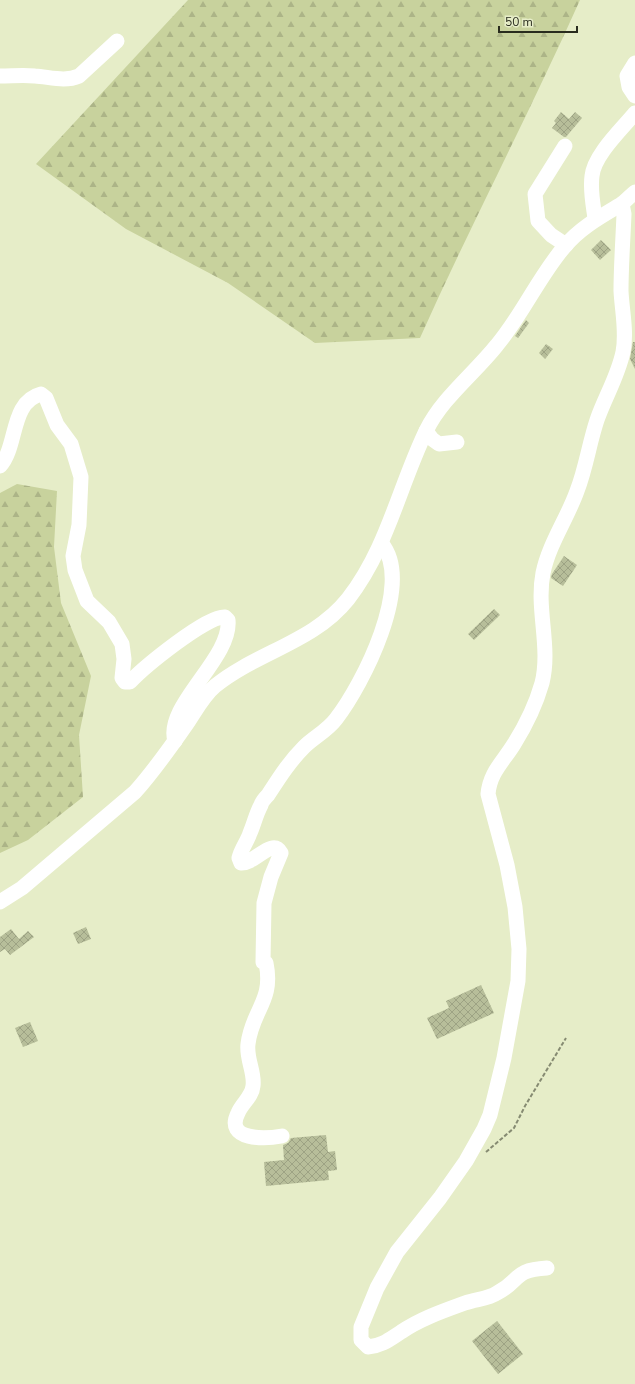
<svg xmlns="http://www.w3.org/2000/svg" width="635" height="1384" viewBox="0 0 635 1384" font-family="'Nunito Sans',sans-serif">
<defs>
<pattern id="forest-firs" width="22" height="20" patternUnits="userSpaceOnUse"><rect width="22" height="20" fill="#c8d29d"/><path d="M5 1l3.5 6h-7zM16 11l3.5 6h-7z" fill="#acb487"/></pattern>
<pattern id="building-cross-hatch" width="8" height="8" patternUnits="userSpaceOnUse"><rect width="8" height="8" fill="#b7be9a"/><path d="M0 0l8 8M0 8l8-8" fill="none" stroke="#9da384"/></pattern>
</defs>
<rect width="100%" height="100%" fill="#e6edc8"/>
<g fill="url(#forest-firs)">
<path d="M 188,0 L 580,0 C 529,114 471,224 420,338 L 315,343 L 228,283 L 126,229 L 36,164 Z"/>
<path d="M 17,484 L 57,491 L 54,547 L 61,603 L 91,676 L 79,735 L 83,797 L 28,840 L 0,853 L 0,493 Z"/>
</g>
<g fill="url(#building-cross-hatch)">
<path d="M 561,112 L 569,119 L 575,112 L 582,118 L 566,137 L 564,137 L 552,128 L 556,123 L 554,121 Z"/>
<path d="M 601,240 L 611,250 L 600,260 L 591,250 Z"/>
<path d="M 526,320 L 529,323 L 518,338 L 515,336 Z"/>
<path d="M 633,342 L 635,342 L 635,369 L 630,359 Z"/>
<path d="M 546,344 L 553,349 L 545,359 L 539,353 Z"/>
<path d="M 564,556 L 577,565 L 563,586 L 551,578 L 552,574 Z"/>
<path d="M 494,609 L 500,615 L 474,640 L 468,634 Z"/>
<path d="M 86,927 L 91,939 L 78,944 L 73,933 Z"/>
<path d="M 11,929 L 19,939 L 28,931 L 34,937 L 10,955 L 5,949 L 0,952 L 0,937 Z"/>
<path d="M 481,985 L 494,1013 L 437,1039 L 427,1018 L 449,1008 L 446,1001 Z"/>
<path d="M 30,1022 L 38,1041 L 23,1047 L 15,1028 Z"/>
<path d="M 326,1135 L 328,1152 L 335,1151 L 337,1170 L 328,1171 L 329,1180 L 266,1186 L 264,1162 L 284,1160 L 283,1145 L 288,1143 L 291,1138 Z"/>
<path d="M 497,1321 L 523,1354 L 498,1374 L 472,1341 Z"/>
</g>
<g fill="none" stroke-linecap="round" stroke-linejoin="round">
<path stroke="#868b72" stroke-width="2" stroke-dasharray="4 2" stroke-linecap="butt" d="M 486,1152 L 514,1128 L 525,1106 L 566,1038"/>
<g stroke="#fff" stroke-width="15">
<path d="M 635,63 L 627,76 L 629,87 L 635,96"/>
<path d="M 0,76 C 12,76 24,75 35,76 C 50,77 65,82 79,76 L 117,41"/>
<path d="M 565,146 L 535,194 L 538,221 L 551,235 L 566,245"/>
<path d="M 595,218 C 593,204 590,190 592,176 C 594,155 622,129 635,113"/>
<path d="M 426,431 L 432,439 L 439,444 L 457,442"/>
<path d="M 0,466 C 18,446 10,402 41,394 L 46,398 L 57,425 L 71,444 L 81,477 L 79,525 L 73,556 L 75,570 L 87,601 L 109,622 L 122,644 L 124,659 L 122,678 L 125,682 L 130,682 C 143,668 207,615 225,617 L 228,620 C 232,658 164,706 175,741"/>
<path d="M 0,902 L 22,888 L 135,792 C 154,771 170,748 186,725 C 195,712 203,696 215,686 C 257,652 314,642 348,599 C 387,549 399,487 426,431 C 442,398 474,374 497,345 C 523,314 539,276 565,246 C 580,228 600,217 620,205 C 625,202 630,196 635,192"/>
<path d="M 282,1136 C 266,1139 224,1141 238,1113 C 242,1103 252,1097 253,1086 C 255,1072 246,1059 248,1044 C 252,1010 274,1001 266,963 L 263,962 L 264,903 L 271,877 L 281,853 C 272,837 255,864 241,863 L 239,858 C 241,849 247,842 250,833 C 254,824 256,814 261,805 C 262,801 265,798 268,795 C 279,778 289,762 304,747 C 314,737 327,731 336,719 C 363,684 414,584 382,544"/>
<path d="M 547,1268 C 512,1270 521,1281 497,1293 C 488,1299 476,1299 465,1303 C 443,1311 420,1319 401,1332 C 390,1339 382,1346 368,1347 L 361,1340 L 361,1327 L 377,1288 L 397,1252 L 440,1198 L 466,1161 L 484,1129 L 490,1115 L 504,1058 L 518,981 L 519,949 L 515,907 L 507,865 L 488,794 C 490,772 503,762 514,744 C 526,725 536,704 542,683 C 551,647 536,609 543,573 C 549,544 567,519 577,491 C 586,468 589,444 597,420 C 605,397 618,376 623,352 C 627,332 622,311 621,291 C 621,266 623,240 624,214 L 622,204"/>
</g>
</g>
<path d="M499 26v6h78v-6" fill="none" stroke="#292c1e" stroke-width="2"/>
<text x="505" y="26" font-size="12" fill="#292c1e" stroke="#e6edc8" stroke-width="3" paint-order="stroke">50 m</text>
</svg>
